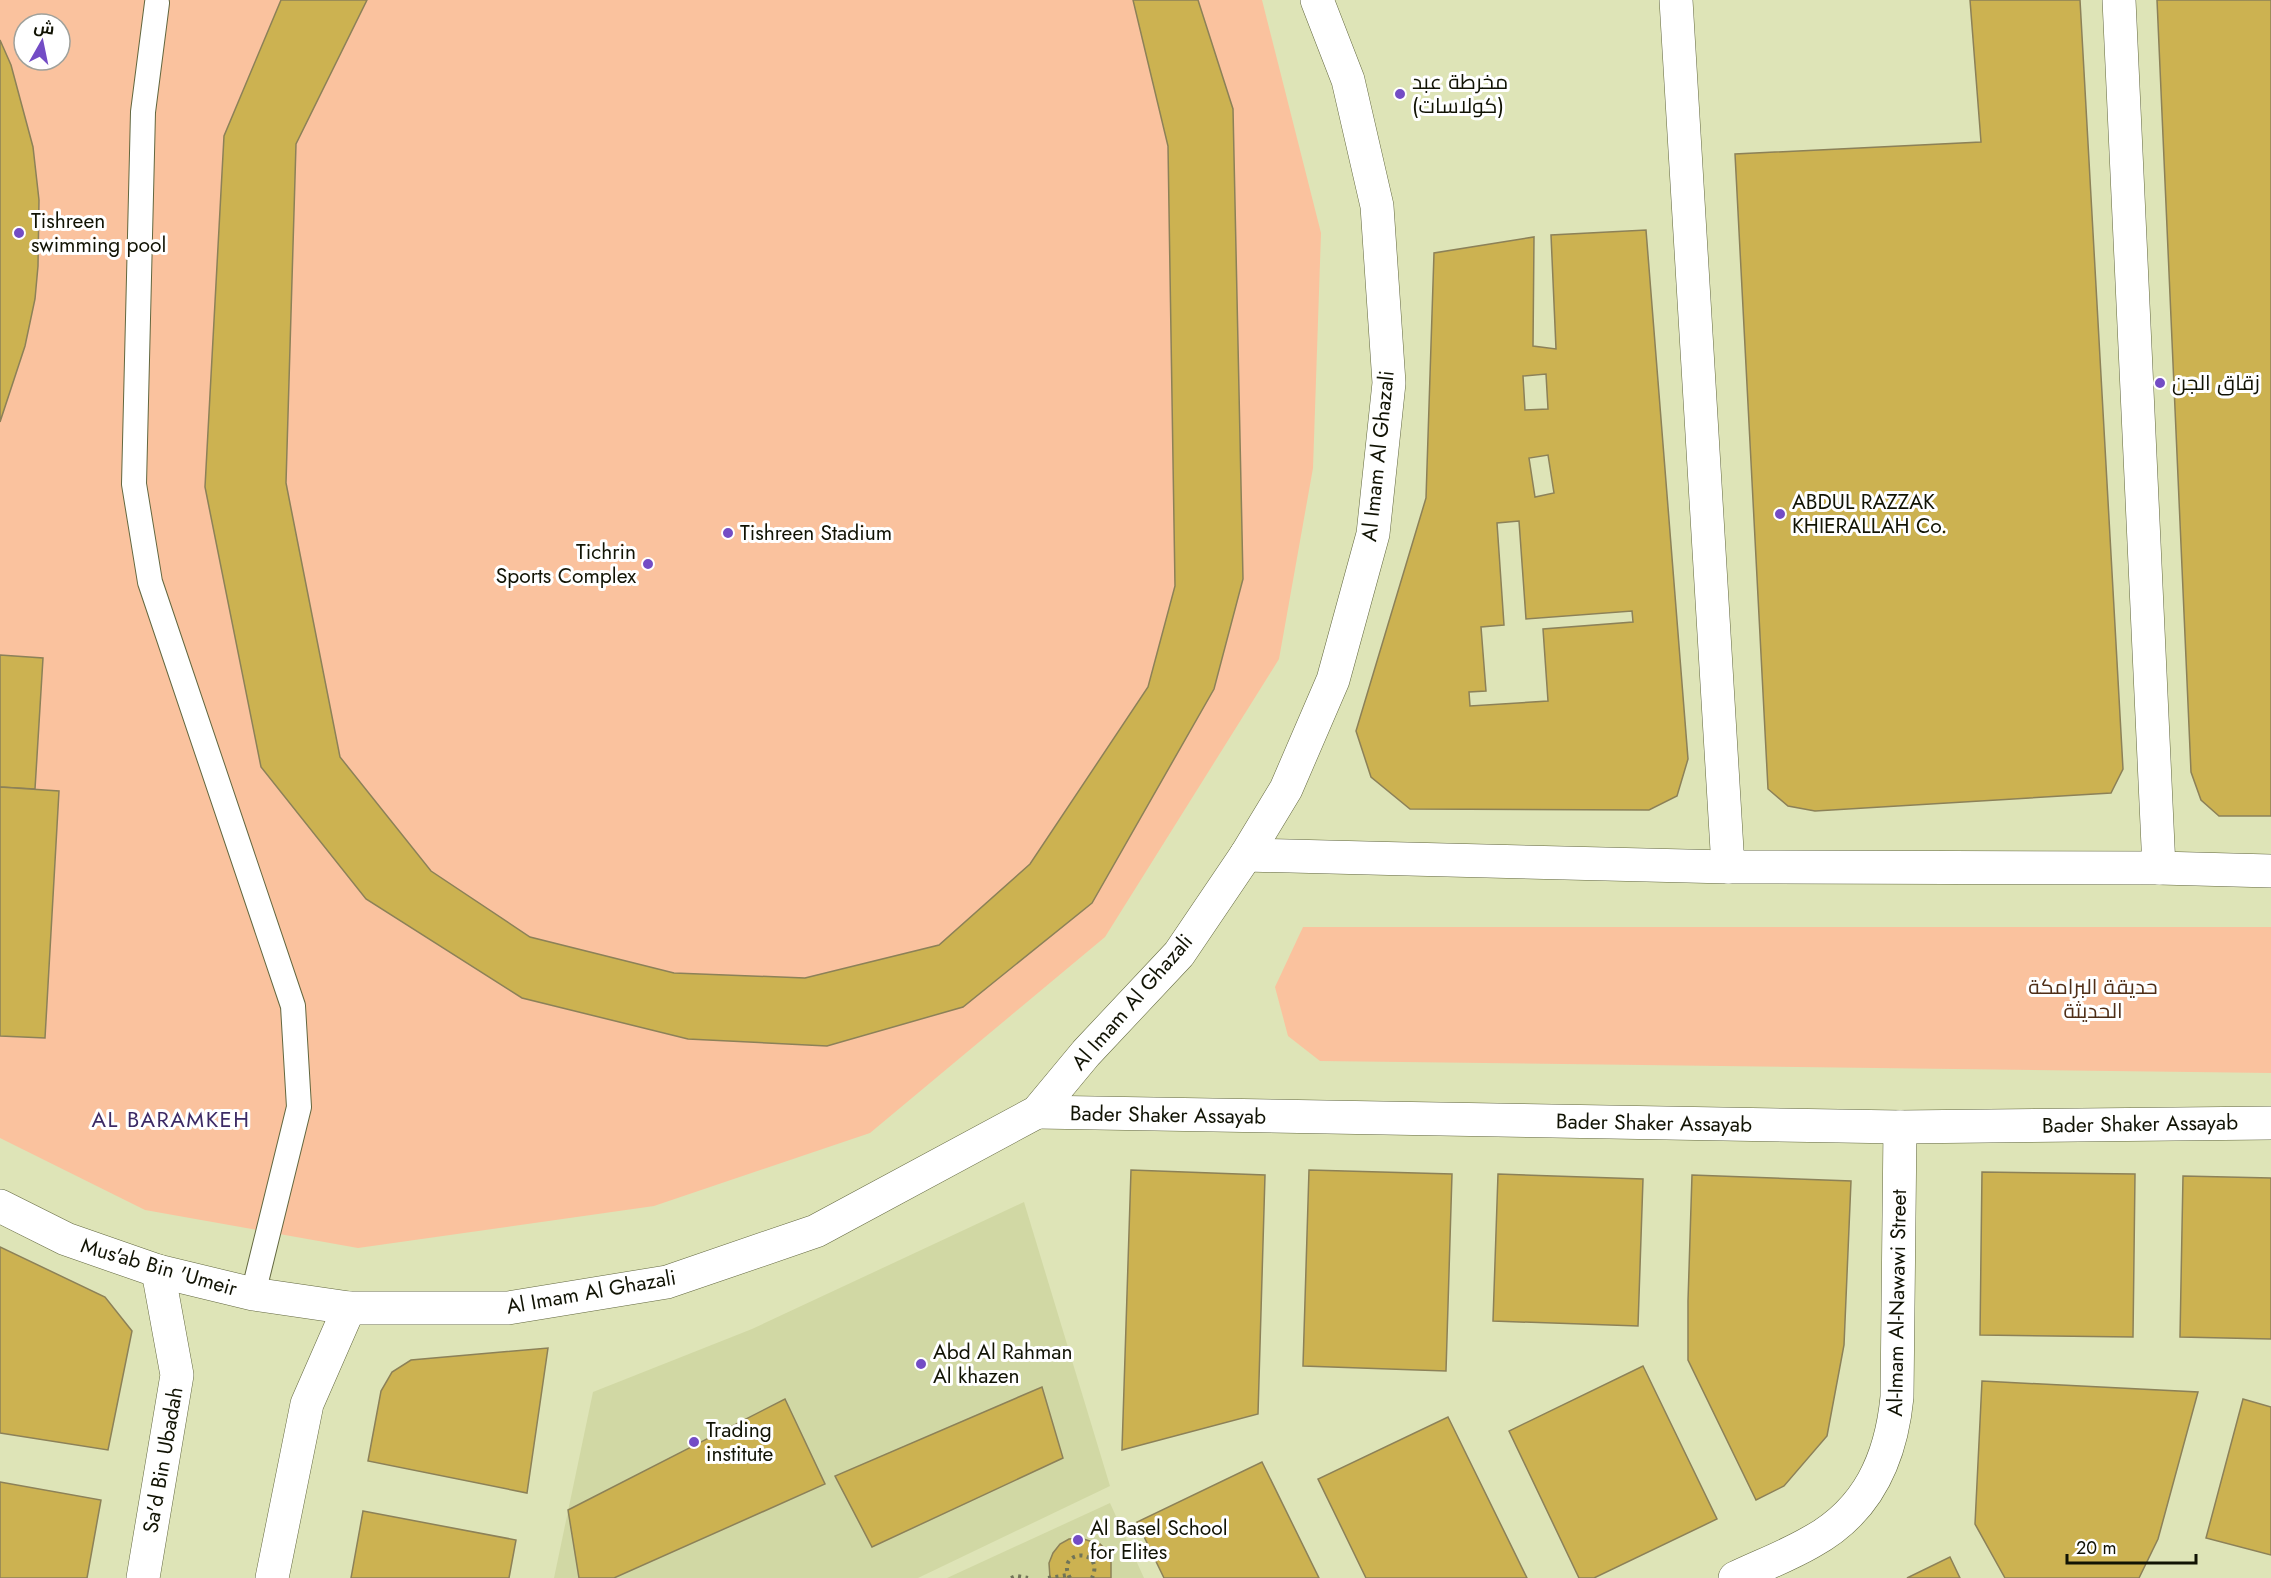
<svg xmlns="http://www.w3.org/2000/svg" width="2271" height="1578" font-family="Jost,Cairo,sans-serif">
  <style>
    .built { fill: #d1d8a4 }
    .green { fill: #fac29e; fill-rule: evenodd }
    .building { fill: #ccb251; stroke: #8c8158; stroke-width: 1.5; fill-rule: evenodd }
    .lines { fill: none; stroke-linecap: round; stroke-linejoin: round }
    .service-casing { stroke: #62673f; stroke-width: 26 }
    .minor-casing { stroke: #62673f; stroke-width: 34 }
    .tertiary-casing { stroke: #62673f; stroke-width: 34 }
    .secondary-casing { stroke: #62673f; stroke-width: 34 }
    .path { stroke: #707457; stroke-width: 4; stroke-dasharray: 3 4.5; stroke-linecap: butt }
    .service { stroke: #fff; stroke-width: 24 }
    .minor { stroke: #fff; stroke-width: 33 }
    .tertiary { stroke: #fff; stroke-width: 33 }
    .secondary { stroke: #fff; stroke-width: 33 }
    .poi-dot { fill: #734cc5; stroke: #fff; stroke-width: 2 }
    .labels { text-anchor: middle; stroke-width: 6; stroke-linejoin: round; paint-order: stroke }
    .poi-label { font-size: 21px; fill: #111304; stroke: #fff; text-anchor: start }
    .street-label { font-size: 21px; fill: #111304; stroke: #fff }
    .park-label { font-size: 21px; fill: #4f2e17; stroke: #fff }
    .neighbourhood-label { font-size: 22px; letter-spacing: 1.5px; fill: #3c2a65; stroke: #fff }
  </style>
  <rect width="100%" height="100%" fill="#dee4b7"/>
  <g class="built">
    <polygon points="1024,1202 1110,1486 918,1578 554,1578 593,1392 752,1329"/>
    <polygon points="1110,1503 1144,1578 947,1578"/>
  </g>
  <g class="green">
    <path d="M0 0H1262L1321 233 1313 468 1279 659 1105 937 870 1133 654 1206 358 1248 145 1210 0 1138ZM24 24H60V60H24Z"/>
    <polygon points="1303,927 2271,927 2271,1073 1320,1061 1288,1036 1275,987"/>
  </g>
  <g class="building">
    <polygon points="281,0 367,0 296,144 286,483 340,757 431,871 530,937 674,973 805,978 939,945 1030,864 1148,687 1175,586 1168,146 1133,0 1198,0 1233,109 1243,579 1214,689 1092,903 963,1007 827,1046 688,1039 522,998 366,899 261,767 205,487 224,136"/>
    <polygon points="1970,0 2080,0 2123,769 2111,793 1815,811 1788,806 1768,789 1735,154 1981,142"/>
    <polygon points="2157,0 2271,0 2271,816 2219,816 2201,800 2191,772"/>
    <polygon points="0,40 11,65 33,147 39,200 38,266 35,299 25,346 0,422"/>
    <path d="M1646 230 1688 759 1677 796 1649 810 1410 809 1371 777 1356 731 1426 498 1434 253 1534 237 1533 346 1556 349 1551 235ZM1546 374 1548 409 1525 410 1523 376ZM1548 455 1554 493 1535 497 1529 458ZM1519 521 1526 619 1632 611 1633 622 1543 629 1548 701 1470 706 1469 692 1486 691 1481 627 1504 625 1497 523Z"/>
    <polygon points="0,655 43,658 35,789 0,787"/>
    <polygon points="0,787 59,791 45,1038 0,1036"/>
    <polygon points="1131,1170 1265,1175 1258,1414 1122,1450"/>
    <polygon points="1309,1170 1452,1174 1446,1371 1303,1366"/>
    <polygon points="1982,1172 2135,1174 2133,1337 1980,1335"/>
    <polygon points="1498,1174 1643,1179 1638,1326 1493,1321"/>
    <polygon points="1692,1175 1851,1181 1844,1345 1827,1436 1784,1486 1756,1500 1688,1360 1688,1301"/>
    <polygon points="2183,1176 2271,1178 2271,1339 2180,1337"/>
    <polygon points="0,1247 105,1297 132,1331 108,1450 0,1433"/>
    <polygon points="548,1348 527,1493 368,1461 381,1391 392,1372 411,1360"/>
    <polygon points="1643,1366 1717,1519 1594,1578 1579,1578 1509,1431"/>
    <polygon points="1982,1381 2198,1392 2158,1539 2139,1578 2005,1578 1975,1524"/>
    <polygon points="1042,1387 1063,1458 872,1547 835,1476"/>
    <polygon points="785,1399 825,1484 614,1578 579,1578 568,1510"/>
    <polygon points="2243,1399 2271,1407 2271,1555 2206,1538"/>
    <polygon points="1448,1417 1527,1578 1366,1578 1318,1479"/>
    <polygon points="1262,1462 1319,1578 1164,1578 1137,1522"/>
    <polygon points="0,1482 101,1500 87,1578 0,1578"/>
    <polygon points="363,1511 516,1540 509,1578 351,1578"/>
    <polygon points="1080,1538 1100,1544 1107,1551 1111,1561 1111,1578 1050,1578 1049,1563 1053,1553 1060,1544 1069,1539"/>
    <polygon points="1950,1557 1960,1578 1907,1578"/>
  </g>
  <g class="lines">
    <defs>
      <polyline id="service" points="157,3 143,112 134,484 150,582 293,1006 299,1107 253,1294"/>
      <g id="minor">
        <polyline points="1676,0 1728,867"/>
        <polyline points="2119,0 2159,868"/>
      </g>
      <path id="tertiary" d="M1735 1578C1760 1566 1787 1556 1811 1542 1868 1511 1891 1459 1897 1397L1900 1127"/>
      <g id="secondary">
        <polyline points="1246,855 1728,867 2159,868 2271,871"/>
        <polyline points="1037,1112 1900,1127 2271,1123"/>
        <polyline points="0,1206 66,1239 158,1271 253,1294 349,1308 508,1308 667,1282 816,1231 1037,1112 1086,1053 1179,954 1246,855 1286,789 1333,680 1373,534 1389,383 1377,206 1348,80 1317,0"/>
        <polyline points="143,1578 177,1375 158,1271"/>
        <polyline points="272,1578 307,1404 349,1308"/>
      </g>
    </defs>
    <use href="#service" class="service-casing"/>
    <use href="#minor" class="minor-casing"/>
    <use href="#tertiary" class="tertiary-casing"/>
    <use href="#secondary" class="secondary-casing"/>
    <g class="path">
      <polyline points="1011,1578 1016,1576 1028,1578"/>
      <polyline points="1048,1578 1068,1575"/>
      <path d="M1070 1578C1054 1549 1106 1547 1092 1578"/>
    </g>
    <use href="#service" class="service"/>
    <use href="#minor" class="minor"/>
    <use href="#tertiary" class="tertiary"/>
    <use href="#secondary" class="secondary"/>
  </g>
  <g class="poi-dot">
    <circle cx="1400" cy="94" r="6"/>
    <circle cx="19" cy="233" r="6"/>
    <circle cx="2160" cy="383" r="6"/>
    <circle cx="1780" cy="514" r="6"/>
    <circle cx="728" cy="533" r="6"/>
    <circle cx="648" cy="564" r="6"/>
    <circle cx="921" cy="1364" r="6"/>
    <circle cx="694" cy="1442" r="6"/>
    <circle cx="1078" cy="1540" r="6"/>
  </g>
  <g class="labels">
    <g class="poi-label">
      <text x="1412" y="89">مخرطة عبد<tspan x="1412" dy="24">(كولاسات)</tspan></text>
      <text x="31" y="228">Tishreen<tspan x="31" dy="24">swimming pool</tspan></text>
      <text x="2172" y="390">زقاق الجن</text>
      <text x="1792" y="509">ABDUL RAZZAK<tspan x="1792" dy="24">KHIERALLAH Co.</tspan></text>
      <text x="740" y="540">Tishreen Stadium</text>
      <text x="636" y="559" text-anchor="end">Tichrin<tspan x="636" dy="24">Sports Complex</tspan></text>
      <text x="933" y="1359">Abd Al Rahman<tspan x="933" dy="24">Al khazen</tspan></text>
      <text x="706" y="1437">Trading<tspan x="706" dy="24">institute</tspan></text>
      <text x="1090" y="1535">Al Basel School<tspan x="1090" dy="24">for Elites</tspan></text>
    </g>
    <g class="street-label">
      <text transform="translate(1378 456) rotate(-84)" y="7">Al Imam Al Ghazali</text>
      <text transform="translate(1132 1002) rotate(-49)" y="7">Al Imam Al Ghazali</text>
      <text transform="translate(1168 1115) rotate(1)" y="7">Bader Shaker Assayab</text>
      <text transform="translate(1654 1123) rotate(1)" y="7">Bader Shaker Assayab</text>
      <text transform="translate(2140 1124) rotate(-1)" y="7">Bader Shaker Assayab</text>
      <text transform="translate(159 1267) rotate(16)" y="7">Mus'ab Bin 'Umeir</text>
      <text transform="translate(591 1292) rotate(-10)" y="7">Al Imam Al Ghazali</text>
      <text transform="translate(1897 1303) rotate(-89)" y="7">Al-Imam Al-Nawawi Street</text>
      <text transform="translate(163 1460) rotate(-80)" y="7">Sa'd Bin Ubadah</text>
    </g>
    <g class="park-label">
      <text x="2093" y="994">حديقة البرامكة<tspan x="2093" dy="24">الحديثة</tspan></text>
    </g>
    <g class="neighbourhood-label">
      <text x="171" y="1127">AL BARAMKEH</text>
    </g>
  </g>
  <g transform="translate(42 42) rotate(9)"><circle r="28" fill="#ffffff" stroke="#a0a19b" stroke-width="1.5"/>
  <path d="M0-4.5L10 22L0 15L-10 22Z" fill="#734cc5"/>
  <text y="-9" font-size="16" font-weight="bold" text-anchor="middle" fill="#111304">ش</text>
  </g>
  <path d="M2067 1554v9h129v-9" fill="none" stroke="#111304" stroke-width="3"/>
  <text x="2076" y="1554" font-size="18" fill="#111304" stroke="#ffffff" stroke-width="4.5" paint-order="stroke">20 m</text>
</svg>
